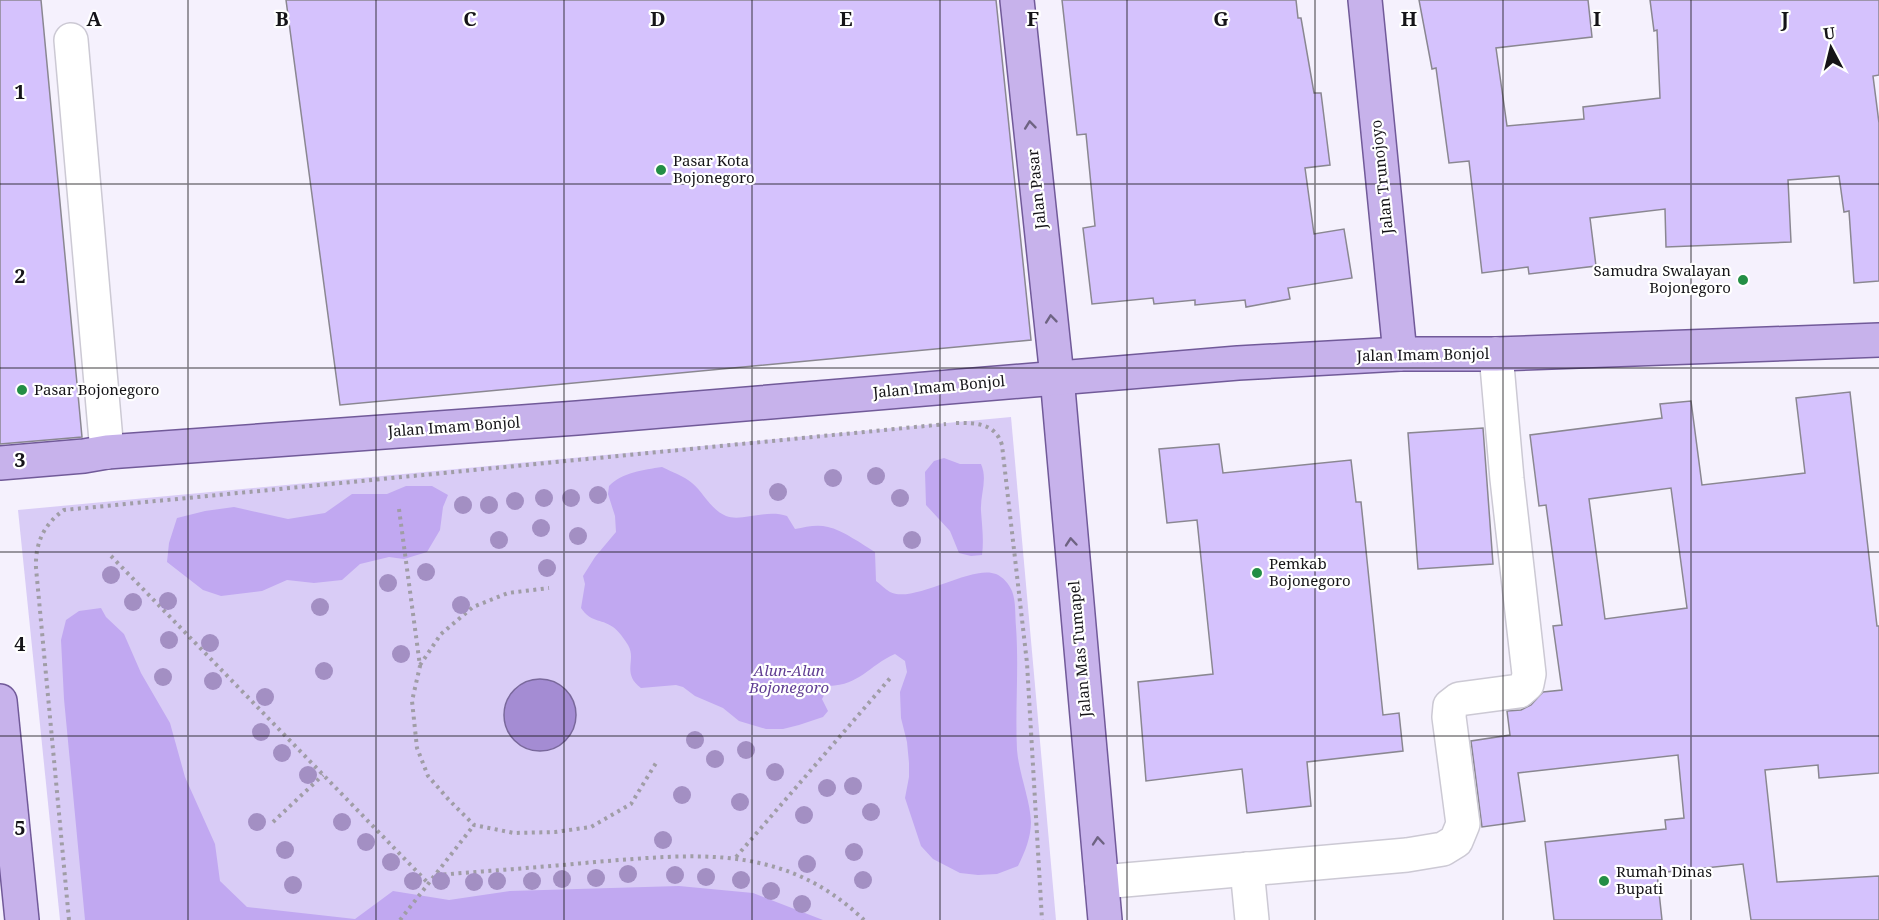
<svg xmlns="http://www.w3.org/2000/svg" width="1879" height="920" font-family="'Noto Serif',serif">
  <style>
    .green { fill: #d9ccf6 }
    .forest { fill: #c1a8f1 }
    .water { fill: #a48cd3; stroke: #79689b; stroke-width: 1.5 }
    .building { fill: #d5c2fd; stroke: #8a8791; stroke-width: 1.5; fill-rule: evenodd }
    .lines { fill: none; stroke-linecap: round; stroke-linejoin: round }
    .minor-casing { stroke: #ccc9d4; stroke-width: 36 }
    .major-casing { stroke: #715a99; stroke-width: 36 }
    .path { stroke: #a09da6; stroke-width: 4; stroke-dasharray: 3 4.5; stroke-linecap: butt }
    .minor { stroke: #fff; stroke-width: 33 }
    .major { stroke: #c7b2eb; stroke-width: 33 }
    .tree { fill: #a38fc3 }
    .oneway { stroke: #6e6382 }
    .grid { fill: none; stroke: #151418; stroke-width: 1.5; stroke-opacity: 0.55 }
    .poi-dot { fill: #238e45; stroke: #fff; stroke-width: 2 }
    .labels { text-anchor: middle; stroke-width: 4.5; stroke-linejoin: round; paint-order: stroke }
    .poi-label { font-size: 15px; fill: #151418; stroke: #fff; text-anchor: start }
    .street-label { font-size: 15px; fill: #151418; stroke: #fff }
    .park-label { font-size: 15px; font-style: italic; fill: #603e93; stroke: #fff }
    .grid-label { font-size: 20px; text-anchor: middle; font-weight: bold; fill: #151418; stroke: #fff; stroke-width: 4.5; stroke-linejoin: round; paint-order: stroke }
  </style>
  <rect width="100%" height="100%" fill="#f5f1fd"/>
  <polygon class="green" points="1011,417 1056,920 60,920 18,510"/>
  <g class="forest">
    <path d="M944 458 960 464H981C988 480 980 494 981 511 982 526 984 540 982 555L971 556 959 553 950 531 926 505 925 472 934 461Z"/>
    <path d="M662 467C672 472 684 476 692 483 704 493 710 509 726 516 742 522 765 509 787 516L795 529C806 527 817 524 828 527 842 530 862 544 875 552L876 581C880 584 885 589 890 592 914 604 972 564 996 574 1003 577 1009 584 1012 591 1016 601 1015 615 1016 627 1019 668 1015 709 1017 750 1019 774 1030 799 1031 822 1031 837 1025 852 1018 866L997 874 978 875 960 873 933 859 921 846 905 798 909 777V763L907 742 901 718 900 692 907 672 905 661 895 654C868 666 860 685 829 686L822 699 828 711 823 717 799 725 783 729H766L739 721 723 708 695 696 683 687 676 685 641 688C621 673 637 660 628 645 625 640 618 630 613 627 600 618 591 623 581 608L585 584 583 576 595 557 616 532 615 516 608 494 609 486C623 472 643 470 662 467Z"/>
    <polygon points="406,486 432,486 448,495 443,507 440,530 427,552 404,559 389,557 360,564 342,580 314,583 287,580 262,591 221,596 203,590 167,562 169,543 177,518 205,511 234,507 288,519 325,513 352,494 387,494"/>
    <polygon points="101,608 106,617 124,634 141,673 170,723 185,777 215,844 220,881 247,907 355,919 393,891 449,900 510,891 679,886 753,893 823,920 85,920 64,699 61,640 66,620 79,611"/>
  </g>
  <circle class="water" cx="540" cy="715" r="36"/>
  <g class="building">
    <polygon points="0,0 41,0 82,437 0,444"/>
    <polygon points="286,0 996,0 1031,340 340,405"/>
    <polygon points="1062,0 1296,0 1298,18 1301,18 1314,93 1321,93 1330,165 1305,168 1314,234 1344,229 1352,278 1288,288 1290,299 1246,307 1245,300 1195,305 1195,300 1154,304 1153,298 1092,304 1083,228 1095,226 1086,134 1077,135"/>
    <polygon points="1419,0 1588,0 1592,37 1496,48 1507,126 1584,119 1583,107 1660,98 1657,30 1654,31 1650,0 1879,0 1879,75 1873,76 1879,123 1879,281 1854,283 1849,211 1844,212 1839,176 1788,180 1791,242 1666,247 1665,209 1590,218 1596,266 1529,274 1528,267 1482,273 1469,161 1449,163 1436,68 1432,69"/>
    <path d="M1850 392 1877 626H1879V773L1819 778 1818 765 1765 770 1777 882 1879 876V920H1751L1743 864 1657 873 1662 920H1554L1545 842 1666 829 1665 820 1684 818 1678 755 1518 773 1525 821 1482 827 1471 741 1510 735 1507 711 1521 710 1531 705 1543 692 1562 690 1553 626 1562 625 1546 505 1539 506 1530 435 1662 418 1660 404 1691 401 1702 485 1805 473 1796 398ZM1671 488 1687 608 1605 619 1589 499Z"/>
    <polygon points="1483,428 1493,564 1418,569 1408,433"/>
    <polygon points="1219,444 1223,473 1351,460 1356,502 1361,502 1383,715 1399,713 1403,751 1307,762 1311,806 1247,813 1242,769 1146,781 1138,682 1213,674 1197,520 1167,523 1159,449"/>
  </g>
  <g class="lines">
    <defs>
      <g id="minor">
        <polyline points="71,40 107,452"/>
        <polyline points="1247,869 1252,920"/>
        <polyline points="1102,882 1407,855 1443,849 1456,841 1463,824 1449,717 1450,706 1459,699 1519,691 1527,684 1529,674 1507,479 1496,354"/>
      </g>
      <g id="major">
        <polyline points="1017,0 1057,377 1105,920"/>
        <polyline points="1365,0 1400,354"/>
        <polyline points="0,463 84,456 107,452 577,418 1238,363 1400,354 1496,354 1879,340"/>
        <polyline points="0,701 22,920"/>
      </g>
    </defs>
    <use href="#minor" class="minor-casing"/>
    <use href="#major" class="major-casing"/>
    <g class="path">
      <path d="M956 423C977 423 995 423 1002 445L1027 663 1042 920"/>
      <polyline points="399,509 420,666 412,701 417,748 428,776 449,800 474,825 514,833 555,832 591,827 631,804 656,763"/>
      <polyline points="111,556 429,884"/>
      <polyline points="420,665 441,634 473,607 508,593 549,588"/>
      <polyline points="273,822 323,775"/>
      <polyline points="736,857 892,676"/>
      <path d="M436 875C489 871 542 867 595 862 696 854 784 843 864 920"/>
      <path d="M69 920 36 568C35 543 44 524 64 510L946 424"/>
      <polyline points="400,920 474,825"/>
    </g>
    <use href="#minor" class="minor"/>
    <use href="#major" class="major"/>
  </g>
  <g class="tree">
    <circle cx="876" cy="476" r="9"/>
    <circle cx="833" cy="478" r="9"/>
    <circle cx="778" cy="492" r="9"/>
    <circle cx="598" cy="495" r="9"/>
    <circle cx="544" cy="498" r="9"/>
    <circle cx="571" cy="498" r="9"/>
    <circle cx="900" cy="498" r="9"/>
    <circle cx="515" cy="501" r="9"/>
    <circle cx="463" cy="505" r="9"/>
    <circle cx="489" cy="505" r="9"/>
    <circle cx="541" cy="528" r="9"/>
    <circle cx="578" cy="536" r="9"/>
    <circle cx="499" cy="540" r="9"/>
    <circle cx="912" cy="540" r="9"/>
    <circle cx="547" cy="568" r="9"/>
    <circle cx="426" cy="572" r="9"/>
    <circle cx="111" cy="575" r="9"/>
    <circle cx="388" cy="583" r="9"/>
    <circle cx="168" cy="601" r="9"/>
    <circle cx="133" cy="602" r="9"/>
    <circle cx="461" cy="605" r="9"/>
    <circle cx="320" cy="607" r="9"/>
    <circle cx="169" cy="640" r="9"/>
    <circle cx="210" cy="643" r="9"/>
    <circle cx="401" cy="654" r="9"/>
    <circle cx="324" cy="671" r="9"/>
    <circle cx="163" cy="677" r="9"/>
    <circle cx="213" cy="681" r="9"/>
    <circle cx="265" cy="697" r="9"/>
    <circle cx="261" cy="732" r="9"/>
    <circle cx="695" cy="740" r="9"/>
    <circle cx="746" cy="750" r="9"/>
    <circle cx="282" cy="753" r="9"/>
    <circle cx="715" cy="759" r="9"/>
    <circle cx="775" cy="772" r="9"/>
    <circle cx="308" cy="775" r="9"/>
    <circle cx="853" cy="786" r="9"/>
    <circle cx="827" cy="788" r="9"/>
    <circle cx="682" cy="795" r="9"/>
    <circle cx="740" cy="802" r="9"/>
    <circle cx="871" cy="812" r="9"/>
    <circle cx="804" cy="815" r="9"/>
    <circle cx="257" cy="822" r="9"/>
    <circle cx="342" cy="822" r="9"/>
    <circle cx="663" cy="840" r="9"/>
    <circle cx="366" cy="842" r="9"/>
    <circle cx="285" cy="850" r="9"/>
    <circle cx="854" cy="852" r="9"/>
    <circle cx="391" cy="862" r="9"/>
    <circle cx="807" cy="864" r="9"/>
    <circle cx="628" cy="874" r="9"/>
    <circle cx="675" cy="875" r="9"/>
    <circle cx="706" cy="877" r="9"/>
    <circle cx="596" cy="878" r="9"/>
    <circle cx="562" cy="879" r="9"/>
    <circle cx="741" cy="880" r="9"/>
    <circle cx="863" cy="880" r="9"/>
    <circle cx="413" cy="881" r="9"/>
    <circle cx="441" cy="881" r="9"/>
    <circle cx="497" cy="881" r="9"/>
    <circle cx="532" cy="881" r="9"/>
    <circle cx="474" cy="882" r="9"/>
    <circle cx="293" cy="885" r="9"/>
    <circle cx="771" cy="891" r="9"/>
    <circle cx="802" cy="904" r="9"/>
  </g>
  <defs><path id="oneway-chevron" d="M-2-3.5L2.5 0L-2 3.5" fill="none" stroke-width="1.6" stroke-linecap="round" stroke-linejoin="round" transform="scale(1.5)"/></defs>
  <g class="oneway">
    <use href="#oneway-chevron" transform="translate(1030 125) rotate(-96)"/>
    <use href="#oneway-chevron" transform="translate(1051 319) rotate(-96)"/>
    <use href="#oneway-chevron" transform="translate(1071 542) rotate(-95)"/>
    <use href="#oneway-chevron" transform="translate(1098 841) rotate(-95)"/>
  </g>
  <path class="grid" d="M188 0V920M376 0V920M564 0V920M752 0V920M940 0V920M1127 0V920M1315 0V920M1503 0V920M1691 0V920M0 184H1879M0 368H1879M0 552H1879M0 736H1879"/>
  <g class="poi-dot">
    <circle cx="661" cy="170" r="6"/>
    <circle cx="1743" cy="280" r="6"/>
    <circle cx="22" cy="390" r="6"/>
    <circle cx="1257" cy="573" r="6"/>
    <circle cx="1604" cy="881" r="6"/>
  </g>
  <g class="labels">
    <g class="poi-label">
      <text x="673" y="166">Pasar Kota<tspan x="673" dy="17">Bojonegoro</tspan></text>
      <text x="1731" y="276" text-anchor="end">Samudra Swalayan<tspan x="1731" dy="17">Bojonegoro</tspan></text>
      <text x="34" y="395">Pasar Bojonegoro</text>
      <text x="1269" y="569">Pemkab<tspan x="1269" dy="17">Bojonegoro</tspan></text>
      <text x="1616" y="877">Rumah Dinas<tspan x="1616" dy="17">Bupati</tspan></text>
    </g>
    <g class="street-label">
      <text transform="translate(1382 177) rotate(-96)" y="5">Jalan Trunojoyo</text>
      <text transform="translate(1037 189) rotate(-96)" y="5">Jalan Pasar</text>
      <text transform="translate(1423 355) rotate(-1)" y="5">Jalan Imam Bonjol</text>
      <text transform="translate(939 387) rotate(-5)" y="5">Jalan Imam Bonjol</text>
      <text transform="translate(454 427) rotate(-4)" y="5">Jalan Imam Bonjol</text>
      <text transform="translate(1080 649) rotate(-95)" y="5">Jalan Mas Tumapel</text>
    </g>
    <g class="park-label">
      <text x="789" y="676">Alun-Alun<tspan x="789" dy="17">Bojonegoro</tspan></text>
    </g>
  </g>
  <g class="grid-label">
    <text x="94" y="26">A</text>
    <text x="282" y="26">B</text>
    <text x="470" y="26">C</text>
    <text x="658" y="26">D</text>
    <text x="846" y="26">E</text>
    <text x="1033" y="26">F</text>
    <text x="1221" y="26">G</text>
    <text x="1409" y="26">H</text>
    <text x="1597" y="26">I</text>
    <text x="1785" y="26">J</text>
    <text x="20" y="99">1</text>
    <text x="20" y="283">2</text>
    <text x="20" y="467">3</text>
    <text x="20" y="651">4</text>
    <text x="20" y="835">5</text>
  </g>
  <g transform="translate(1831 48) rotate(353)" stroke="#ffffff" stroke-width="4.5" paint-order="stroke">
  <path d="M0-4.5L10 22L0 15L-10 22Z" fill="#151418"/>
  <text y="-9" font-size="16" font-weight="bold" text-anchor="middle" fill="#151418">U</text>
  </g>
</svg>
